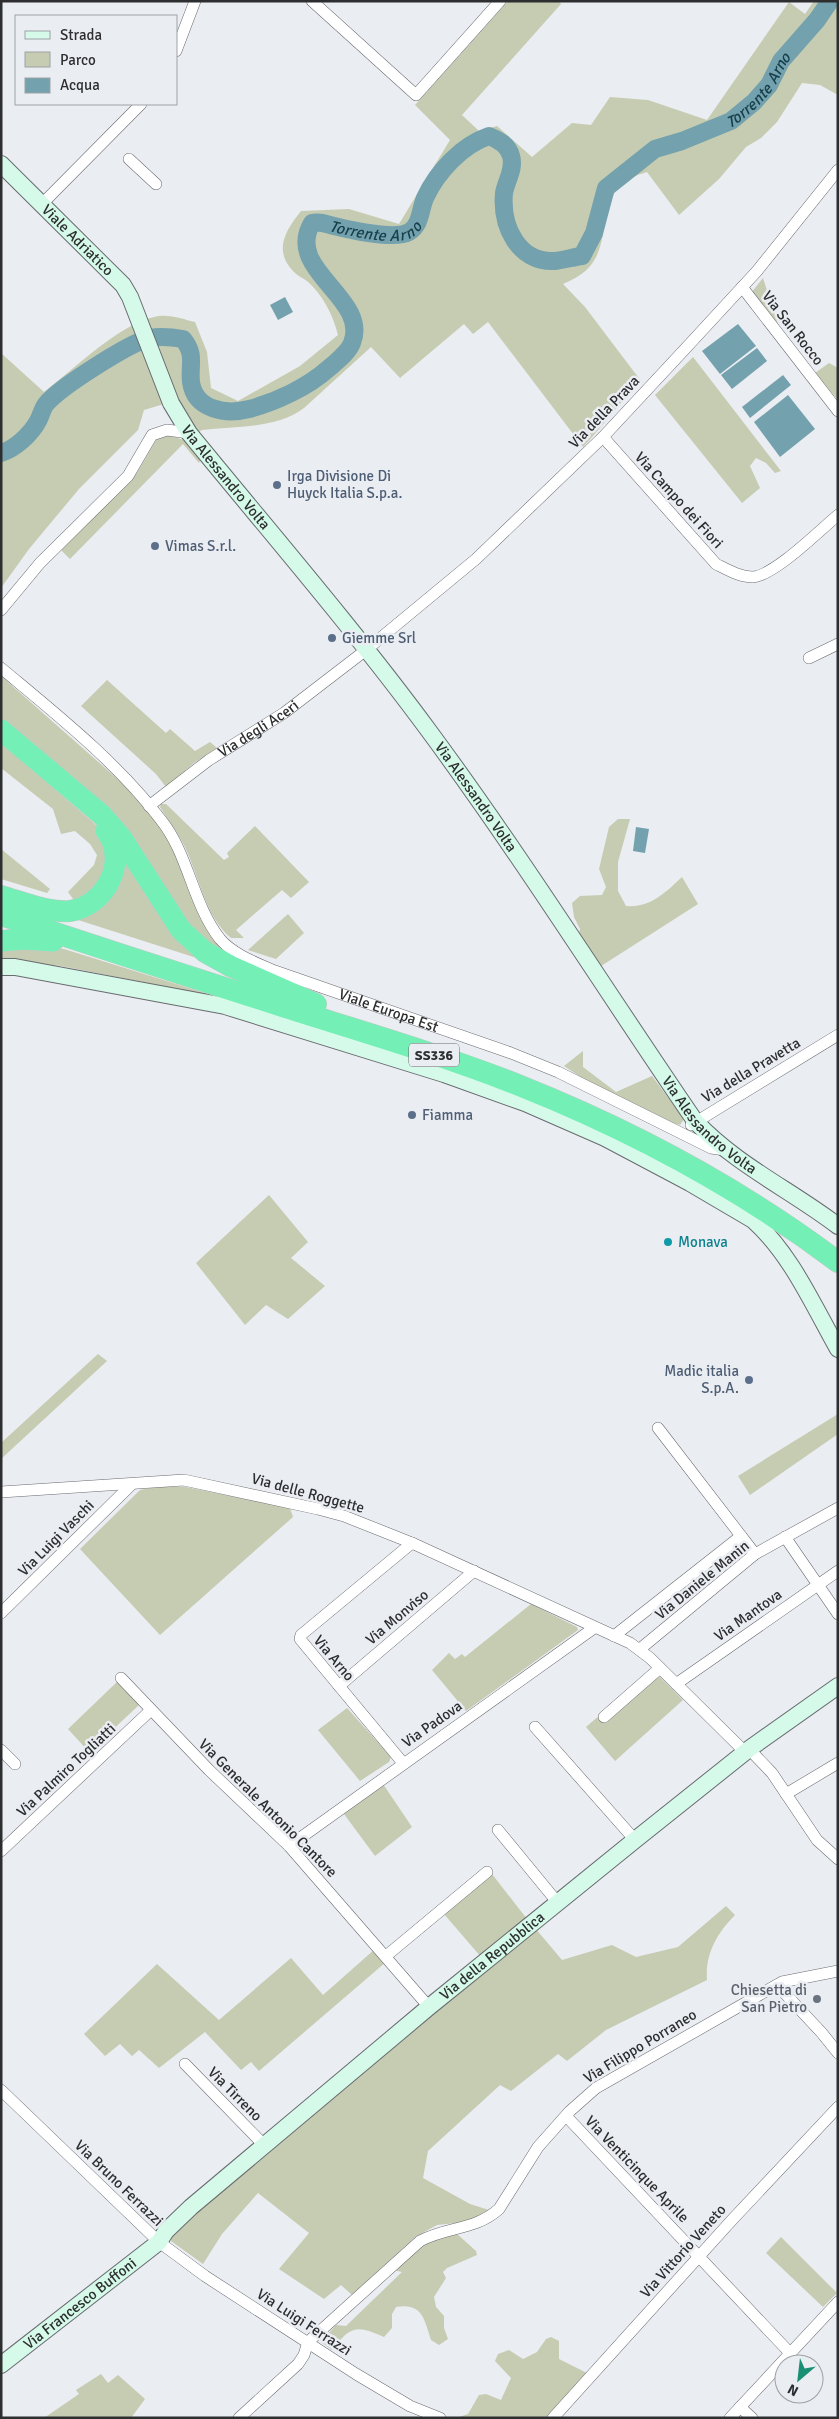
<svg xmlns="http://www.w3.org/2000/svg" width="839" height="2419" font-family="Signika,sans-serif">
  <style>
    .green { fill: #c6ccb1 }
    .water { fill: #74a1ae }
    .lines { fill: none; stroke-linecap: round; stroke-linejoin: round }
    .river { stroke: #74a1ae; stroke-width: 18 }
    .street-casing { stroke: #696b70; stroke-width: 12 }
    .secondary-casing { stroke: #696b70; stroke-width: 18 }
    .highway-casing { stroke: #c8c9c9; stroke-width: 22 }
    .street { stroke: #fff; stroke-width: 11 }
    .secondary { stroke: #d5fae9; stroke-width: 16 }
    .highway { stroke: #74efb6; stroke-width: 21 }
    .service-dot { fill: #5c6f8a; stroke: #eaedf2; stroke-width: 2 }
    .culture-dot { fill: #0f9aa8; stroke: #eaedf2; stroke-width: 2 }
    .worship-dot { fill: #6b7280; stroke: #eaedf2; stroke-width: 2 }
    .labels { text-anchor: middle; stroke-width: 5; stroke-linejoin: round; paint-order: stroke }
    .shield { fill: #eaedf2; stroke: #66676a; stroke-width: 1 }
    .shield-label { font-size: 14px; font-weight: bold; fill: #2d2e30 }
    .street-label { font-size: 15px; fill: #2d2e30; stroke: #eaedf2 }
    .service-label { font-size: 15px; fill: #4e5e75; stroke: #eaedf2; text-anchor: start }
    .culture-label { font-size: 15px; fill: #0d838f; stroke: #eaedf2; text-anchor: start }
    .worship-label { font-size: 15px; fill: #5b616d; stroke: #eaedf2; text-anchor: end }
    .water-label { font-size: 16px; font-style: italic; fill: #16404b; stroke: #eaedf2 }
  </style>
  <rect width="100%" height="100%" fill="#eaedf2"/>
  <g class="green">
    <path d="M508 1H559L561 4 462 115 479 131 497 126 532 157 572 123 591 125 610 97 648 100 707 120 789 2 805 14 814 1H838V95L820 85 802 83 777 122 761 138 746 147 719 179 679 215 647 172C638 175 627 178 620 185 615 189 613 196 611 202 598 239 608 266 563 284L585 307 641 381C620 402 603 426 583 447L488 322 473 334 464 324 400 378 371 347 304 408C276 429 236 426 202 430L197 433 186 411 164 404 144 410 138 430 79 489 29 549 1 588V353L44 392C73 370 118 325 154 317 167 313 183 319 195 322L207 352 211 388 238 401 300 366 338 335C333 315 323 295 307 281 303 278 298 276 294 272 273 251 285 231 301 211L349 209 399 224 450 140 415 105Z"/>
    <polygon points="763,278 779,327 751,293"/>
    <polygon points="693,357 781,471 775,473 766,463 756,458 750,466 760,488 742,503 655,395"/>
    <polygon points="829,363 838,368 838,400 815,373"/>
    <polygon points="165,434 187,441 201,458 199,463 183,444 70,559 61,550 137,473 158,437"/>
    <polygon points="1,676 130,790 153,816 178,855 226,949 226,957 194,934 142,863 1,723"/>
    <polygon points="107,680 166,733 170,729 195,751 210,742 217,748 194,763 166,787 156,774 81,706"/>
    <polygon points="1,743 94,823 106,837 105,880 76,903 68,892 94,865 97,855 90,844 75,831 61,834 53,809 1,768"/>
    <path d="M161 804H166L224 860 229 857 227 853 255 826 309 882 291 898 282 890 236 930 244 938H231C205 916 199 877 185 847 178 833 168 820 160 807Z"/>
    <path d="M618 819H630L618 862V891L626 906C650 908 665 893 682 877L698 904 598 968 578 937 580 929 574 917 572 903 580 896 602 895 606 887 599 869 609 827Z"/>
    <polygon points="1,849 50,889 47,893 1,879"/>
    <polygon points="123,850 206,961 72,918"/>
    <polygon points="288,914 304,933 276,959 248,950"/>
    <polygon points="39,945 64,949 218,997 61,966 1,960 1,946"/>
    <polygon points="583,1051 583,1067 616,1092 652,1076 684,1119 680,1125 673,1123 590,1083 564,1066"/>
    <polygon points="269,1195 308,1242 291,1258 325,1286 288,1319 266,1305 245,1325 196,1263"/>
    <polygon points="98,1354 107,1361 1,1459 1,1443"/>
    <polygon points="838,1414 838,1434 750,1495 738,1476"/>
    <polygon points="156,1487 186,1487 290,1508 293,1517 160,1635 80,1549 140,1490"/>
    <polygon points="531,1604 577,1627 578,1630 466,1711 432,1670 449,1653 455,1659 462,1654 465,1657"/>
    <polygon points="660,1677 683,1700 615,1761 586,1727 600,1715 606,1723 656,1678"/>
    <polygon points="118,1681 140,1704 89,1752 68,1729"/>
    <polygon points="347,1708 391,1757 389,1762 360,1781 318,1730"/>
    <polygon points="383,1784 412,1827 375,1856 344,1814"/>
    <polygon points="492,1874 527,1919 481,1957 444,1914"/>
    <path d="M726 1906 735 1915C717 1933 705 1954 707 1980L606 2030 567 2061 558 2054 511 2091 500 2085 428 2151 423 2178 470 2204 492 2211 466 2222 437 2225 415 2237 352 2295 341 2285 324 2299 279 2269 309 2233 258 2193 222 2234 203 2264 171 2241 172 2233 535 1928 562 1960 612 1945 636 1957 678 1947Z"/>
    <polygon points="375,1949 386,1962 259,2071 251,2062 241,2070 205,2032 159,2068 139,2050 132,2056 120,2044 105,2056 84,2034 157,1964 219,2020 291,1958 323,1995"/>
    <path d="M456 2233 476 2251 477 2255 447 2268 443 2272 446 2278 434 2297 436 2307 444 2316V2328L448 2339 439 2345 431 2340C424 2318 422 2303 396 2307L392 2314V2328L384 2337C357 2325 351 2325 332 2350L321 2342 336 2325 346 2326 402 2272 393 2270 435 2237Z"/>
    <polygon points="781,2237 837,2293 823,2307 766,2253"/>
    <polygon points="551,2337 559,2341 559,2359 587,2373 546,2418 459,2417 468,2414 479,2395 486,2394 501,2400 511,2378 495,2361 498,2354 509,2350 523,2359 537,2352 546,2339"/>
    <polygon points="101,2374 108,2383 118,2375 145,2399 131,2418 44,2418 79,2394 76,2390"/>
  </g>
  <g class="water">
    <polygon points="285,297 293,312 278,320 270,305"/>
    <polygon points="738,324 756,346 720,374 702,351"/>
    <polygon points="757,348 767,361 732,389 721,375"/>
    <polygon points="783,375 791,385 750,418 742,407"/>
    <polygon points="788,395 815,429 780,457 754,422"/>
    <polygon points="636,827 649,829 645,853 633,851"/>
  </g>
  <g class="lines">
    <path class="river" id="s1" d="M1 453C15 449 31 434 38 421 41 416 42 409 46 404 60 387 128 344 149 338 160 336 172 337 183 339 196 355 189 364 191 382 195 410 226 415 249 409 276 402 308 387 329 368 337 361 348 353 352 343 370 298 284 270 312 223 320 221 326 224 334 226 350 230 395 240 409 232 421 225 420 210 425 198 437 172 462 145 489 136 499 140 508 145 511 156 515 169 506 181 504 193 501 226 518 263 555 261 564 260 574 257 582 256L594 233 606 188 655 149 682 141 731 121 754 102 769 85 781 61 817 20 830 1"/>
    <defs>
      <g id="street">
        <polyline points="312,1 416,95 500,1"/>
        <polyline points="176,51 195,1"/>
        <polyline points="129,159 156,184"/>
        <polyline points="42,204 141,104"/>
        <polyline points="742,287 838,411"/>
        <path d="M603 437 716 564C728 570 740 577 753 577 775 575 820 530 838 515"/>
        <polyline points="1,610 40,563 128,476 152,435 167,430 189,433"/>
        <polyline points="809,658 838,644"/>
        <path id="s2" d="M1 668C56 714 118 763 161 820 189 855 192 903 220 939 233 954 254 962 272 970L511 1053 558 1072 711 1148 725 1150"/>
        <path id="s3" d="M149 806 209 760 284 713 366 650 476 559 603 437 685 349 757 271 838 170"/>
        <polyline points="691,1125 838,1035"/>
        <polyline points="658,1428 755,1554"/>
        <polyline points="1,1492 184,1480 318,1509 344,1516 412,1543 630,1643 650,1658 745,1752"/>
        <polyline points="785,1537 838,1614"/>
        <polyline points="1,1613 131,1485"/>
        <polyline points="614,1636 741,1536"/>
        <polyline points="640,1649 755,1554 838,1508"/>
        <polyline points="121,1678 209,1770 289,1846 429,2007"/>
        <polyline points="676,1684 838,1571"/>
        <polyline points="339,1686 474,1571"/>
        <polyline points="604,1717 660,1668"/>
        <polyline points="535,1727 635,1840"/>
        <polyline points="749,1749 772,1773 817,1840 838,1859"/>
        <polyline points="1,1750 15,1764"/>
        <polyline points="403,1763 300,1639 301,1635 412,1543"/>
        <polyline points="786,1794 838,1763"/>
        <polyline points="498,1830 558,1903"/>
        <polyline points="289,1846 594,1628"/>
        <polyline points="1,1851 151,1710"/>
        <polyline points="386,1956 487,1872"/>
        <polyline points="777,1985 821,2032 838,2053"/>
        <polyline points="185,2064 264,2145"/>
        <polyline points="1,2090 159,2242 205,2276 356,2374 410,2406 440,2418"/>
        <polyline points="566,2116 790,2353"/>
        <path d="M308 2342 420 2241C448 2226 474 2231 499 2209L538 2147 570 2111 596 2088 782 1982 838 1971"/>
        <polyline points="740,2407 752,2418"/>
        <polyline points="239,2418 298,2364 304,2355 308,2342"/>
        <polyline points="553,2418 731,2221 838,2107"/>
        <polyline points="730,2418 838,2302"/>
      </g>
      <g id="secondary">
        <path id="s4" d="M1 164 123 285 130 297 171 403 189 433C269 531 353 628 429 731 522 857 606 991 695 1121 736 1165 791 1190 838 1226"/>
        <path d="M1 967H15L225 1006 444 1074 525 1103 605 1138 690 1183 753 1220C791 1254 813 1305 838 1349"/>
        <path id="s5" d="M1 2365 159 2242 166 2231 191 2207 429 2007 635 1840 749 1749 838 1686"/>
      </g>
      <g id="highway">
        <polyline points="1,730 102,815 121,837 181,930 205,952 230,966 316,1004"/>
        <path d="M1 896C22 902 48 913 70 911 106 906 129 860 106 831"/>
        <path d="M1 915C95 946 190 977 284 1007 363 1032 442 1055 518 1085 631 1130 741 1189 838 1262"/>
        <polyline points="1,941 24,939 53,941"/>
      </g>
    </defs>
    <use href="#street" class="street-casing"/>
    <use href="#secondary" class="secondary-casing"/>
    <use href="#highway" class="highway-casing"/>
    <use href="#street" class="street"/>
    <use href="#secondary" class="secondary"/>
    <use href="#highway" class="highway"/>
  </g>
  <g class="service-dot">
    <circle cx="277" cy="485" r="5"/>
    <circle cx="155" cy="546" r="5"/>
    <circle cx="332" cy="638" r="5"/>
    <circle cx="412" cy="1115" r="5"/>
    <circle cx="749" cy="1380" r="5"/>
  </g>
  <circle class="culture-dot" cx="668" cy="1242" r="5"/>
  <circle class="worship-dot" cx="817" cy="1999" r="5"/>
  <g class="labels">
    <rect class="shield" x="409" y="1043.5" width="50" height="23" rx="4"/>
    <g class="shield-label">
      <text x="434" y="1060">SS336</text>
    </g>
    <g class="street-label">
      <text dy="5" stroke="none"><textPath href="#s4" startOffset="108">Viale Adriatico</textPath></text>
      <text transform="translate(793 328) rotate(52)" y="5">Via San Rocco</text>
      <text transform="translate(604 412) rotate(-46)" y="5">Via della Prava</text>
      <text dy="5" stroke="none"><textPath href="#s4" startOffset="392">Via Alessandro Volta</textPath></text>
      <text transform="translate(679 500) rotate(48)" y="5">Via Campo dei Fiori</text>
      <text dy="5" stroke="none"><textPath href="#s3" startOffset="134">Via degli Aceri</textPath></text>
      <text dy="5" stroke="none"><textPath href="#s4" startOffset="798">Via Alessandro Volta</textPath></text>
      <text dy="5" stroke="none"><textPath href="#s2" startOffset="539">Viale Europa Est</textPath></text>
      <text transform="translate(751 1070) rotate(-31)" y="5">Via della Pravetta</text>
      <text dy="5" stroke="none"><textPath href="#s4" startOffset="1202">Via Alessandro Volta</textPath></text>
      <text transform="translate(308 1493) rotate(15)" y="5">Via delle Roggette</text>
      <text transform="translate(56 1538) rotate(-45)" y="5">Via Luigi Vaschi</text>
      <text transform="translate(702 1580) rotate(-39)" y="5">Via Daniele Manin</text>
      <text transform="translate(748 1615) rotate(-35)" y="5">Via Mantova</text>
      <text transform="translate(397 1617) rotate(-40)" y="5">Via Monviso</text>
      <text transform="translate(334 1658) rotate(50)" y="5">Via Arno</text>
      <text transform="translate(432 1724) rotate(-35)" y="5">Via Padova</text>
      <text transform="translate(66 1770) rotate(-43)" y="5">Via Palmiro Togliatti</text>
      <text transform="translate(268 1808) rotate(45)" y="5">Via Generale Antonio Cantore</text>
      <text dy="5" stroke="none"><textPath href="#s5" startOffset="640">Via della Repubblica</textPath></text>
      <text transform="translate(640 2046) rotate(-31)" y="5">Via Filippo Porraneo</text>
      <text transform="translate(235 2094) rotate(45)" y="5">Via Tirreno</text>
      <text transform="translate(637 2169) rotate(46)" y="5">Via Venticinque Aprile</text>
      <text transform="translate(119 2183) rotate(44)" y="5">Via Bruno Ferrazzi</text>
      <text transform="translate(683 2251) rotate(-48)" y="5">Via Vittorio Veneto</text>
      <text dy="5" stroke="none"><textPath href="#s5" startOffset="100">Via Francesco Buffoni</textPath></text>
      <text transform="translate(304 2322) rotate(33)" y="5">Via Luigi Ferrazzi</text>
    </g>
    <g class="service-label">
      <text x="287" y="481">Irga Divisione Di<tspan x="287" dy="17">Huyck Italia S.p.a.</tspan></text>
      <text x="165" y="551">Vimas S.r.l.</text>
      <text x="342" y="643">Giemme Srl</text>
      <text x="422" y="1120">Fiamma</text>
      <text x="739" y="1376" text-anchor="end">Madic italia<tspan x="739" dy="17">S.p.A.</tspan></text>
    </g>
    <g class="culture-label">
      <text x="678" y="1247">Monava</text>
    </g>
    <g class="worship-label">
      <text x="807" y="1995">Chiesetta di<tspan x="807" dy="17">San Pietro</tspan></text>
    </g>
    <g class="water-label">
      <text dy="6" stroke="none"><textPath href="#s1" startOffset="1284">Torrente Arno</textPath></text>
      <text dy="6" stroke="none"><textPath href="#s1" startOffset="669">Torrente Arno</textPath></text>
    </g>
  </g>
  <rect width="839" height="2419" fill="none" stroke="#2d2e30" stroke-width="5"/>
  <rect x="15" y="15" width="162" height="90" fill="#eaedf2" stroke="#9ea1a4"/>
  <rect x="25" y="31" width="25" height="8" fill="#d5fae9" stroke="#9ea1a4"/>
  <text x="60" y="40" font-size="15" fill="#2d2e30">Strada</text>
  <rect x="25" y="52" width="25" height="15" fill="#c6ccb1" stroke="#9ea1a4"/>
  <text x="60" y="65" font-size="15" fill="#2d2e30">Parco</text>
  <rect x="25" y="78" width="25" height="15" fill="#74a1ae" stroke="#9ea1a4"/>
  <text x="60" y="90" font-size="15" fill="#2d2e30">Acqua</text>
  <g transform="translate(799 2379) rotate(208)"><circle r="24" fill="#eaedf2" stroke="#9ea1a4"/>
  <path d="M0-4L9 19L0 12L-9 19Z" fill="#199074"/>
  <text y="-8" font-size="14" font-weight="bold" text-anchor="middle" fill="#2d2e30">N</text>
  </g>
</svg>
